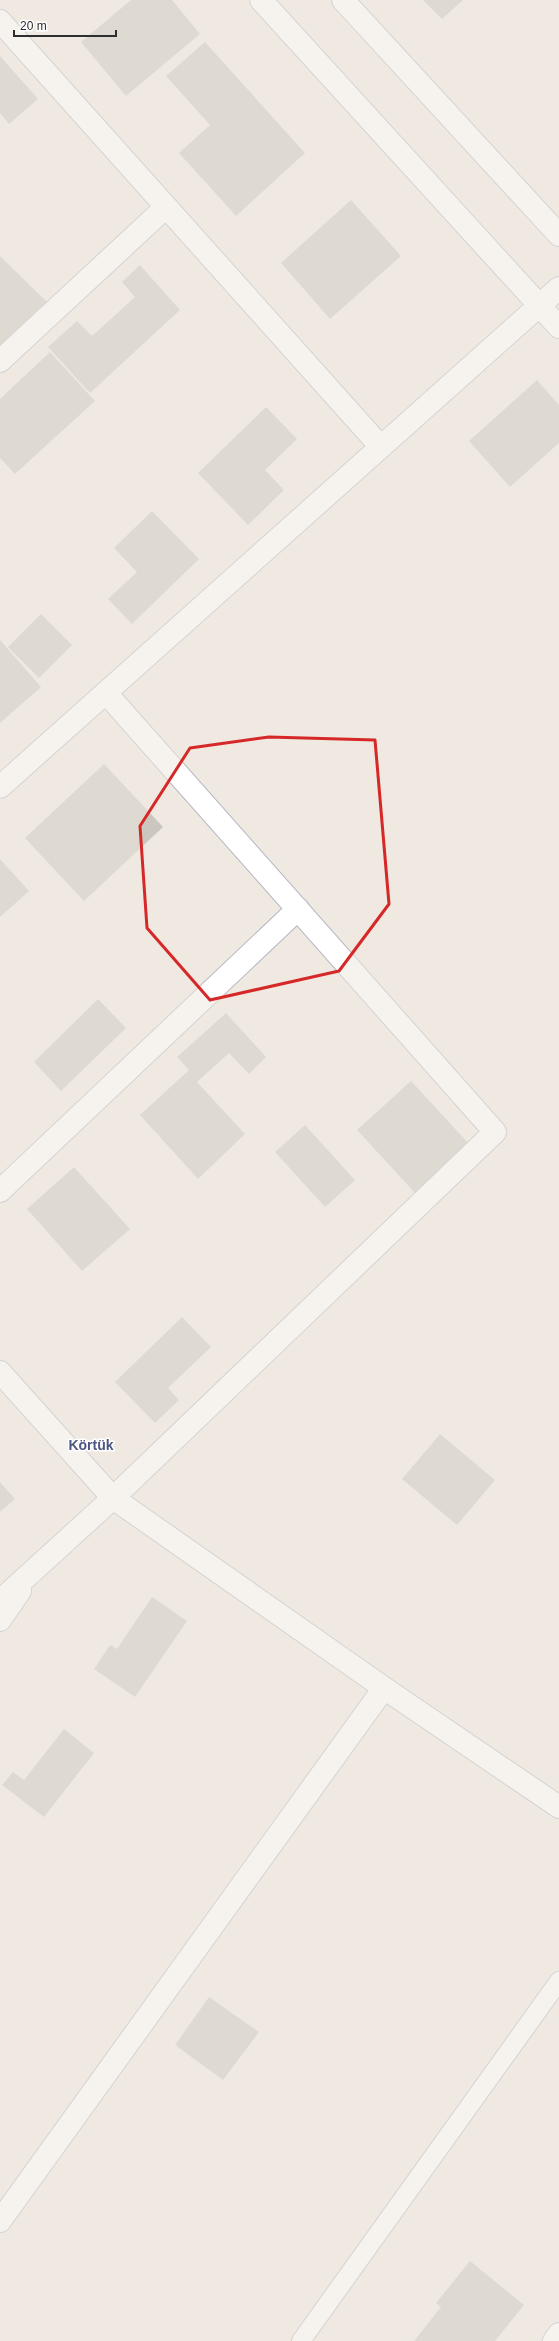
<svg xmlns="http://www.w3.org/2000/svg" width="559" height="2341" font-family="Helvetica,sans-serif">
  <style>
    .building { fill: #cbc7bf }
    .lines { fill: none; stroke-linecap: round; stroke-linejoin: round }
    .service-casing { stroke: #b4b7c1; stroke-width: 20 }
    .minor-casing { stroke: #b4b7c1; stroke-width: 24 }
    .tertiary-casing { stroke: #b4b7c1; stroke-width: 24 }
    .secondary-casing { stroke: #b4b7c1; stroke-width: 24 }
    .service { stroke: #fff; stroke-width: 18 }
    .minor { stroke: #fff; stroke-width: 22 }
    .tertiary { stroke: #fff; stroke-width: 22 }
    .secondary { stroke: #fff; stroke-width: 22 }
    .marked { fill: none; stroke: #d62828; stroke-width: 3; stroke-linejoin: round }
    .labels { text-anchor: middle; stroke-width: 3; stroke-linejoin: round; paint-order: stroke }
    .district-label { font-size: 14px; font-weight: bold; fill: #4d5680; stroke: #fff }
  </style>
  <rect width="100%" height="100%" fill="#efe9e1"/>
  <g class="building">
    <polygon points="131,0 172,0 200,34 126,96 81,42"/>
    <polygon points="423,0 463,0 442,19"/>
    <polygon points="205,42 305,153 236,216 179,153 210,125 166,76"/>
    <polygon points="0,56 38,99 9,124 0,113"/>
    <polygon points="351,200 401,256 330,319 281,263"/>
    <polygon points="0,256 49,304 0,348"/>
    <polygon points="140,265 180,310 90,393 48,347 77,321 92,336 135,297 122,282"/>
    <polygon points="50,352 95,401 15,474 0,458 0,399"/>
    <polygon points="537,380 559,405 559,443 510,487 469,441"/>
    <polygon points="266,407 297,439 265,470 284,490 248,525 198,473"/>
    <polygon points="152,511 199,559 132,624 108,599 137,572 114,548"/>
    <polygon points="41,614 72,645 39,678 8,647"/>
    <polygon points="0,640 41,687 0,723"/>
    <polygon points="104,764 163,827 84,901 25,838"/>
    <polygon points="0,859 29,891 0,917"/>
    <polygon points="98,999 126,1028 61,1091 34,1062"/>
    <polygon points="226,1013 266,1057 249,1074 229,1053 197,1082 245,1134 198,1179 140,1115 189,1070 177,1057"/>
    <polygon points="411,1081 470,1145 416,1194 357,1130"/>
    <polygon points="305,1125 355,1180 325,1207 275,1152"/>
    <polygon points="74,1167 130,1229 82,1271 27,1209"/>
    <polygon points="182,1317 211,1347 168,1388 179,1400 155,1423 115,1382"/>
    <polygon points="440,1434 495,1480 457,1525 402,1479"/>
    <polygon points="0,1482 15,1499 0,1512"/>
    <polygon points="152,1597 187,1621 135,1697 94,1669 110,1645 117,1649"/>
    <polygon points="64,1729 94,1753 44,1817 2,1785 13,1772 24,1780"/>
    <polygon points="209,1997 259,2032 223,2080 175,2045"/>
    <polygon points="470,2261 524,2305 495,2341 414,2341 441,2307 436,2303"/>
  </g>
  <g class="lines">
    <defs>
      <polyline id="service" points="301,2341 559,1981"/>
      <g id="minor">
        <polyline points="0,21 381,447"/>
        <polyline points="0,361 166,207"/>
        <polyline points="0,787 559,288"/>
        <polyline points="0,1191 298,909"/>
        <polyline points="0,1601 113,1498 495,1132 106,693"/>
        <polyline points="0,1620 20,1591"/>
        <polyline points="0,2221 384,1688"/>
      </g>
      <g id="tertiary">
        <polyline points="261,0 559,327"/>
        <polyline points="343,0 559,235"/>
        <polyline points="0,1372 113,1498 384,1688 559,1807"/>
      </g>
      <polyline id="secondary" points="554,2341 559,2334"/>
    </defs>
    <use href="#service" class="service-casing"/>
    <use href="#minor" class="minor-casing"/>
    <use href="#tertiary" class="tertiary-casing"/>
    <use href="#secondary" class="secondary-casing"/>
    <use href="#service" class="service"/>
    <use href="#minor" class="minor"/>
    <use href="#tertiary" class="tertiary"/>
    <use href="#secondary" class="secondary"/>
  </g>
  <path d="M0 0H559V2341H0ZM269 737 375 740 389 904 339 971 210 1000 147 928 140 826 190 748Z" fill="#efe9e1" fill-opacity=".55" fill-rule="evenodd"/>
  <path class="marked" d="M269 737 375 740 389 904 339 971 210 1000 147 928 140 826 190 748Z"/>
  <g class="labels">
    <g class="district-label">
      <text x="91" y="1450">Körtük</text>
    </g>
  </g>
  <path d="M14 30v6h102v-6" fill="none" stroke="#2e2e2e" stroke-width="2"/>
  <text x="20" y="30" font-size="12" fill="#2e2e2e" stroke="#ffffff" stroke-width="3" paint-order="stroke">20 m</text>
</svg>
